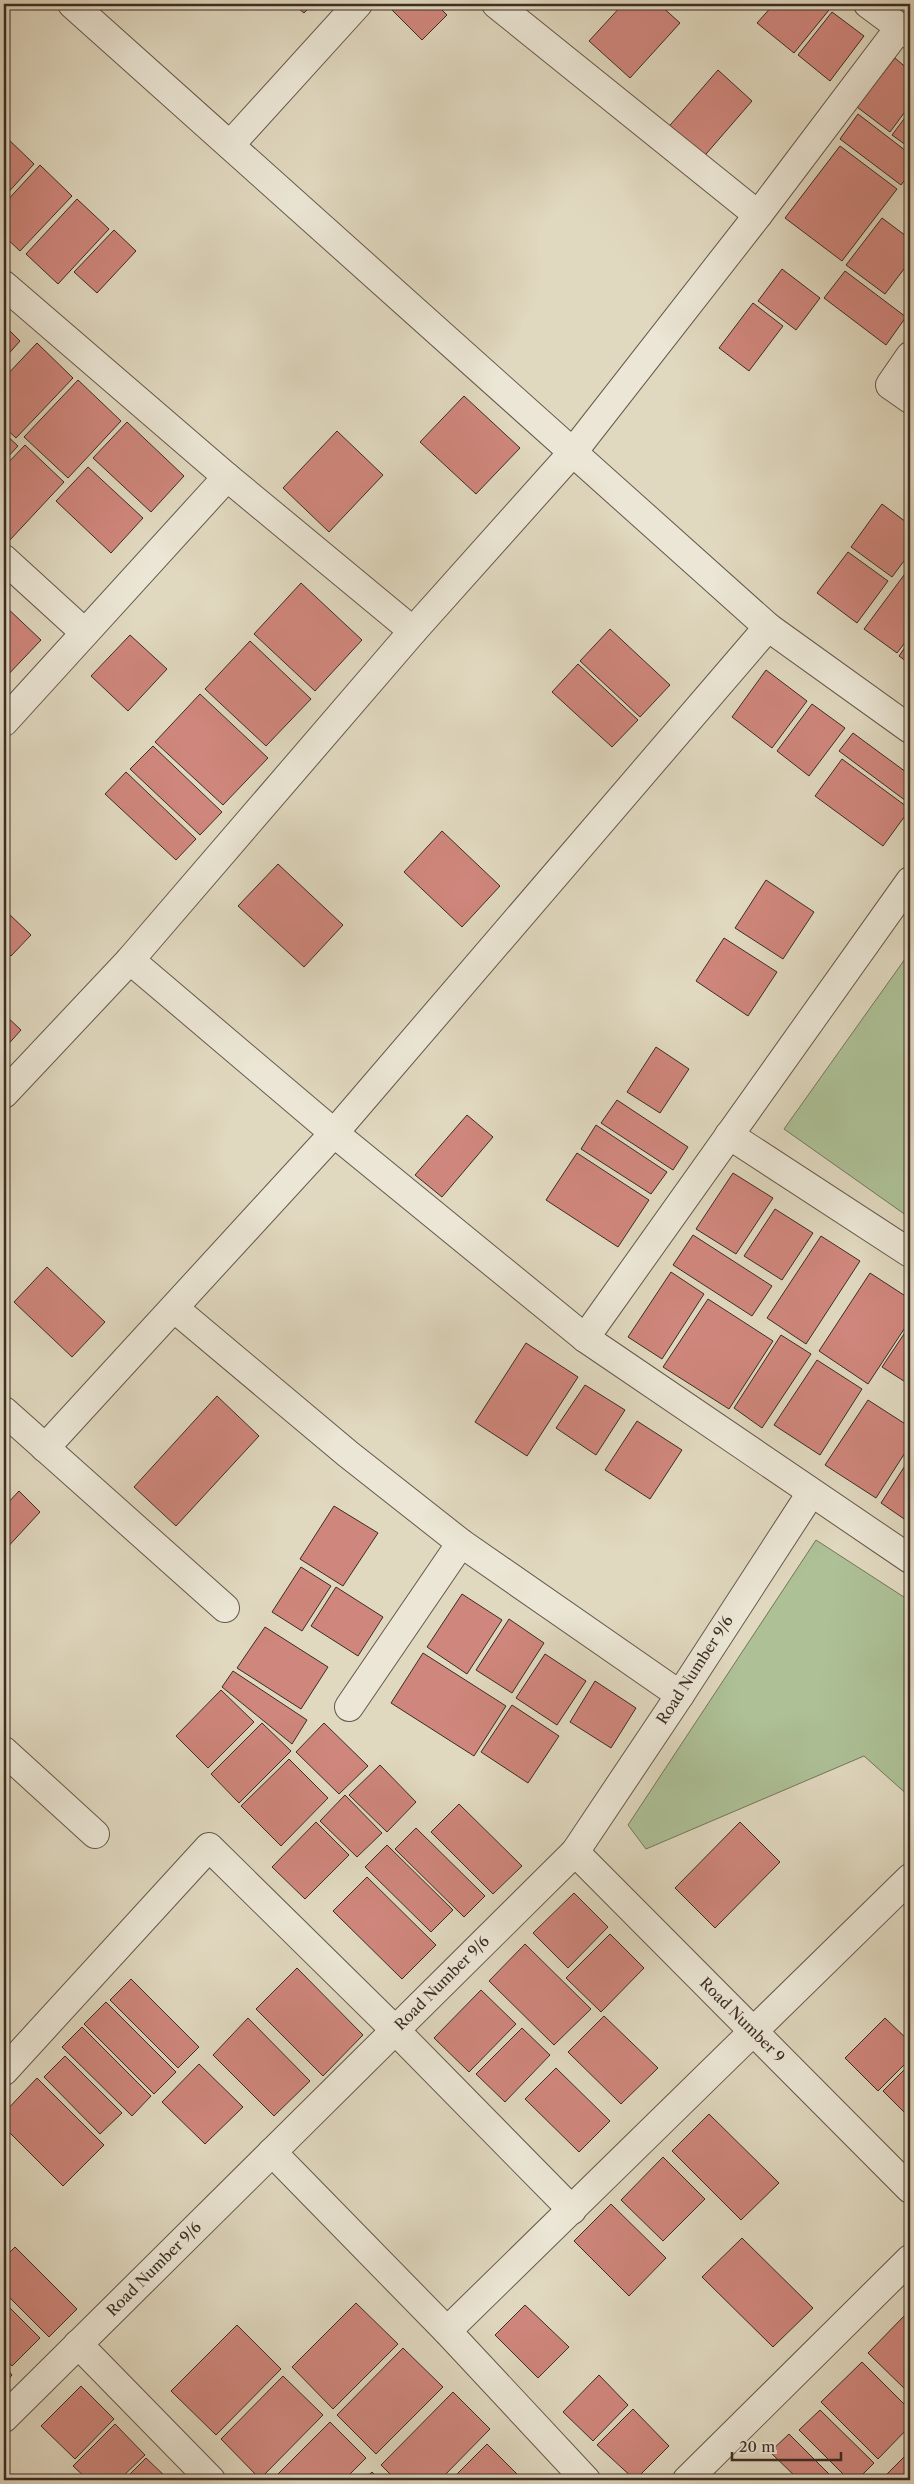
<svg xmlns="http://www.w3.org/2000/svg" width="914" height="2484" font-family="'Libre Caslon Text',serif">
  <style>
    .green { fill: #adc096; stroke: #74765e }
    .building { fill: #cf867c; stroke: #3c2d25 }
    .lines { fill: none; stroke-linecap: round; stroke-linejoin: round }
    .minor-casing { stroke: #65584c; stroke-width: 30 }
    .minor { stroke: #ebe6d5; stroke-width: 28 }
    .labels { text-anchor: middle; stroke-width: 4; stroke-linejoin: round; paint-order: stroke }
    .street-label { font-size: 15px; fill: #3c2d25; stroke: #ebe6d5 }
  </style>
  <rect width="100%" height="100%" fill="#e0d8bf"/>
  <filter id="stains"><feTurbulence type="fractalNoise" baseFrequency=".004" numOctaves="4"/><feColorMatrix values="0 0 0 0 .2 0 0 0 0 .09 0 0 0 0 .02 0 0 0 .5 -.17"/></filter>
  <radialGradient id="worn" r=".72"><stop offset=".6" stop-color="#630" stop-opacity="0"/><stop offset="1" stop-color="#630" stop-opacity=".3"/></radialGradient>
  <g class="green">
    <polygon points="910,952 910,1218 784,1129"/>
    <polygon points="816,1540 910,1601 910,1797 864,1756 646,1849 628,1825"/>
  </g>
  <g class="building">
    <polygon points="293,4 313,4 304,13"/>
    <polygon points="391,4 436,4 447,15 422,40 388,6"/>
    <polygon points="623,4 659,4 680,23 630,78 589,41"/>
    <polygon points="774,4 821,4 829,10 794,53 757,23"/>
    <polygon points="832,12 864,36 830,81 798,55"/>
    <polygon points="895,58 910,71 910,105 890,132 857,107"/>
    <polygon points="718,70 752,101 700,161 665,131"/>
    <polygon points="910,111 910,148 892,135"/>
    <polygon points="858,114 910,154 910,173 901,185 840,139"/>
    <polygon points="4,135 34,164 4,197"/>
    <polygon points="840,146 897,189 842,261 785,218"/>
    <polygon points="40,165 72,196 20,251 4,236 4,204"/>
    <polygon points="77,199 109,229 58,284 26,254"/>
    <polygon points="882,218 910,239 910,261 885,294 846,265"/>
    <polygon points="114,230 136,251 97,293 74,272"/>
    <polygon points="782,269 820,298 796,330 758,301"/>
    <polygon points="845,271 906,317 886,345 824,298"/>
    <polygon points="753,303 783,326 749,371 719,348"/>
    <polygon points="4,325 20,341 4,359"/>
    <polygon points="37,343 73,378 16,438 4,427 4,378"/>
    <polygon points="78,380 121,421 68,478 24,437"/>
    <polygon points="464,396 520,448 476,494 420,442"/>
    <polygon points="127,422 184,476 151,512 93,458"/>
    <polygon points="337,431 383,475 329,532 283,488"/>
    <polygon points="4,433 18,446 4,461"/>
    <polygon points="25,445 64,482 9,541 4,536 4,467"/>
    <polygon points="88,467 143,518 111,553 56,501"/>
    <polygon points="882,504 910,525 910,553 892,577 851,547"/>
    <polygon points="848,552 888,581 857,623 817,593"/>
    <polygon points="910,567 910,636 897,653 864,629"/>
    <polygon points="301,583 362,640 315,691 254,634"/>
    <polygon points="4,605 41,640 4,679"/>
    <polygon points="610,629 670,685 640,717 580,661"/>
    <polygon points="130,635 167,669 128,711 91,676"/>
    <polygon points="910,640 910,664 899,656"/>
    <polygon points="250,641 311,699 266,746 205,689"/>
    <polygon points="578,664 638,720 612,747 552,692"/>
    <polygon points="766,670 807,701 772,748 732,717"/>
    <polygon points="200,694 268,758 223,805 155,742"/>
    <polygon points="812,704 845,728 809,776 777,751"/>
    <polygon points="853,733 910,775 910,804 839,751"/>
    <polygon points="153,746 222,812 200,835 130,769"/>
    <polygon points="842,759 910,809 883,846 815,796"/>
    <polygon points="126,772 196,839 176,860 105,794"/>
    <polygon points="442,831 500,886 462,927 404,872"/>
    <polygon points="278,864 343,925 304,967 238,906"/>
    <polygon points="766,880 814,912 783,959 735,928"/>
    <polygon points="8,913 31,935 11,956 4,949 4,917"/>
    <polygon points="724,938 777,972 748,1016 696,981"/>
    <polygon points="4,1014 21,1030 4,1049"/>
    <polygon points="656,1047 689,1069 660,1113 627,1092"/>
    <polygon points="617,1100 688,1147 673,1170 601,1123"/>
    <polygon points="467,1115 493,1137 442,1197 415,1175"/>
    <polygon points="596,1125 667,1172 651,1194 581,1149"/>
    <polygon points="577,1153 649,1200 618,1247 546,1200"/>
    <polygon points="733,1173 773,1198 736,1254 696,1229"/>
    <polygon points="775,1209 813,1233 782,1280 744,1256"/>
    <polygon points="693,1235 772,1286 752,1316 673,1265"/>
    <polygon points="821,1236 860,1261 806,1344 767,1318"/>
    <polygon points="47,1267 105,1322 72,1357 14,1302"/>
    <polygon points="671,1272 704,1294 662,1359 628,1337"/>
    <polygon points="870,1273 910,1299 910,1320 868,1384 819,1351"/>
    <polygon points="708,1299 773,1341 729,1409 663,1367"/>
    <polygon points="910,1325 910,1385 882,1367"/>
    <polygon points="781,1335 811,1354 762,1428 734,1408"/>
    <polygon points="526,1343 578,1377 527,1456 475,1422"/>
    <polygon points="817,1360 862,1389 820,1455 774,1425"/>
    <polygon points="585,1385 625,1410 596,1455 556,1428"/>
    <polygon points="217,1396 259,1436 176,1526 134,1487"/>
    <polygon points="868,1400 910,1427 910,1445 876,1498 825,1465"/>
    <polygon points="637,1421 682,1450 650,1499 605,1470"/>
    <polygon points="910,1458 910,1523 881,1503"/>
    <polygon points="19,1491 40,1512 4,1551 4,1507"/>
    <polygon points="334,1506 378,1533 343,1586 300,1559"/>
    <polygon points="301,1567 331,1586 302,1631 272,1612"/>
    <polygon points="336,1587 383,1617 358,1656 311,1626"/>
    <polygon points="462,1594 502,1620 467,1674 427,1647"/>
    <polygon points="509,1619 544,1643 512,1693 476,1670"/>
    <polygon points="265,1627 328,1667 301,1709 237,1668"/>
    <polygon points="423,1653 506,1706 474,1756 391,1703"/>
    <polygon points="545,1654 586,1681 557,1725 516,1698"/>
    <polygon points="233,1671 307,1720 292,1744 222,1687"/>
    <polygon points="595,1681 636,1708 611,1748 570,1722"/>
    <polygon points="221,1690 254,1722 208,1768 176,1736"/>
    <polygon points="512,1705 559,1736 528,1783 481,1752"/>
    <polygon points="262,1723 291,1751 239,1803 211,1774"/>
    <polygon points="324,1723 368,1766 339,1794 296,1752"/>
    <polygon points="289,1759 328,1798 281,1846 241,1806"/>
    <polygon points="380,1765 416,1802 387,1832 349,1795"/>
    <polygon points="345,1795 382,1833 357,1857 320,1821"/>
    <polygon points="459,1804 522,1866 493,1894 431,1832"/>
    <polygon points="316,1822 349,1855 305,1899 272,1867"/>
    <polygon points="740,1822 780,1862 715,1928 675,1888"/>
    <polygon points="416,1828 485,1896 464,1917 395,1849"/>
    <polygon points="387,1845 453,1910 431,1932 365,1867"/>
    <polygon points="367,1877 436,1945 402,1979 333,1911"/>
    <polygon points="574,1893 608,1927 568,1968 533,1933"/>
    <polygon points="610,1934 644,1968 601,2012 566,1978"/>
    <polygon points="525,1944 591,2009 554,2045 489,1981"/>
    <polygon points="297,1968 363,2035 323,2076 256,2009"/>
    <polygon points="131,1979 199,2047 178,2068 110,2000"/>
    <polygon points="481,1990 516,2024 469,2072 434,2038"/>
    <polygon points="106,2002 176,2072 154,2094 84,2024"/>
    <polygon points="604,2016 658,2068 621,2104 568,2052"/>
    <polygon points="248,2018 310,2081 274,2116 213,2055"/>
    <polygon points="885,2018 910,2042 910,2059 878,2091 845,2058"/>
    <polygon points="82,2027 151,2096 132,2116 62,2047"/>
    <polygon points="522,2028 550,2055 505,2102 476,2074"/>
    <polygon points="65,2056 122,2113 100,2134 44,2077"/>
    <polygon points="199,2064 243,2107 205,2144 162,2102"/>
    <polygon points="910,2064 910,2118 883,2091"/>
    <polygon points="556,2068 610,2121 579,2152 525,2099"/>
    <polygon points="37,2078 104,2145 63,2186 4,2127 4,2113"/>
    <polygon points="709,2114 779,2183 741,2220 672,2151"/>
    <polygon points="663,2157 705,2199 663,2241 621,2200"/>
    <polygon points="611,2204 666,2258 629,2296 574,2241"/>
    <polygon points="742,2238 813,2308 773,2347 702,2277"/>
    <polygon points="15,2247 77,2309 49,2337 4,2292 4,2258"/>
    <polygon points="4,2302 40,2338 12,2366 4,2357"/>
    <polygon points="356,2303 398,2344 333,2409 292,2367"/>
    <polygon points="525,2305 569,2347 538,2378 495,2335"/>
    <polygon points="908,2312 910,2314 910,2394 868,2353"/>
    <polygon points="237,2325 281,2369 216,2435 171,2391"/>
    <polygon points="403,2348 443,2387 376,2454 337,2415"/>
    <polygon points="862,2362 910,2410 910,2426 878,2459 821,2402"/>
    <polygon points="4,2366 12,2375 4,2384"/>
    <polygon points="599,2375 628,2405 593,2441 563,2412"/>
    <polygon points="283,2376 323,2415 260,2479 221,2439"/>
    <polygon points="81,2386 114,2419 75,2459 41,2426"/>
    <polygon points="453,2392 490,2429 440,2480 396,2480 381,2465"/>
    <polygon points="633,2409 669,2446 635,2480 597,2445"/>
    <polygon points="820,2410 874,2463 857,2480 849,2480 799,2430"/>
    <polygon points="330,2422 366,2458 344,2480 272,2480"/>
    <polygon points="115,2424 145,2455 119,2480 88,2480 73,2466"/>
    <polygon points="789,2434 835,2480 799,2480 770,2452"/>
    <polygon points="487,2444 523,2480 451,2480"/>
    <polygon points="910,2451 910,2480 881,2480"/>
    <polygon points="146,2458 169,2480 124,2480"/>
    <polygon points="372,2472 380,2480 363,2480"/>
  </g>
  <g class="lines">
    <defs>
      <g id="minor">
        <polyline points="72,4 768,627 910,729"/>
        <polyline points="496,4 758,215"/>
        <polyline points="868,4 910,35"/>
        <polyline points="230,145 358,4"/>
        <polyline points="4,285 227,477 413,631"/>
        <polyline points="910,356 890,385 910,399"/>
        <polyline points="4,559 84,632"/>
        <polyline points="4,722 227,477"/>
        <polyline points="130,960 334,1133 585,1338 910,1559"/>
        <polyline points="4,1094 130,960 413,631 573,452 758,215 900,27"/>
        <polyline points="729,1135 910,1253"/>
        <polyline points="174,1308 348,1454 461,1543 680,1695"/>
        <polyline points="585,1338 910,881"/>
        <polyline points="4,1411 225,1608"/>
        <polyline points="45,1448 334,1133 768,627"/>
        <polyline points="349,1707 461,1543"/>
        <polyline points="4,1751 95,1834"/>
        <polyline points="575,1852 910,2189"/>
        <polyline points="4,2071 209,1847 395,2030 572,2210"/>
        <polyline points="272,2152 447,2331 586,2480"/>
        <polyline points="447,2331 910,1878"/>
        <polyline points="78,2344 211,2480"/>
        <polyline points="4,2418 575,1852 680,1695 811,1493"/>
        <polyline points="687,2480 910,2259"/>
      </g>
    </defs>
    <use href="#minor" class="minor-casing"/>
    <use href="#minor" class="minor"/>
  </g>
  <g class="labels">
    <g class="street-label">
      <text transform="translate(695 1670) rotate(-57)" y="5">Road Number 9/6</text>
      <text transform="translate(442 1983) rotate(-45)" y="5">Road Number 9/6</text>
      <text transform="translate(742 2020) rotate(45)" y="5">Road Number 9</text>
      <text transform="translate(154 2269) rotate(-45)" y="5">Road Number 9/6</text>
    </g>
  </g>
  <rect width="914" height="2484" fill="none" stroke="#e0d8bf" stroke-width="20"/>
  <rect x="5" y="5" width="904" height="2474" fill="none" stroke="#3c2d25" stroke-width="2.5"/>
  <rect x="10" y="10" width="894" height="2464" fill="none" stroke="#3c2d25"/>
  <path d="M732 2452v8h109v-8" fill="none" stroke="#3c2d25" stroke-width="2.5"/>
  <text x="739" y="2452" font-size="15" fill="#3c2d25" stroke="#ebe6d5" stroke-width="4" paint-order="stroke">20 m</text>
  <rect width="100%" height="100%" filter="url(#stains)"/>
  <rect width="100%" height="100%" fill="url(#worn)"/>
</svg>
